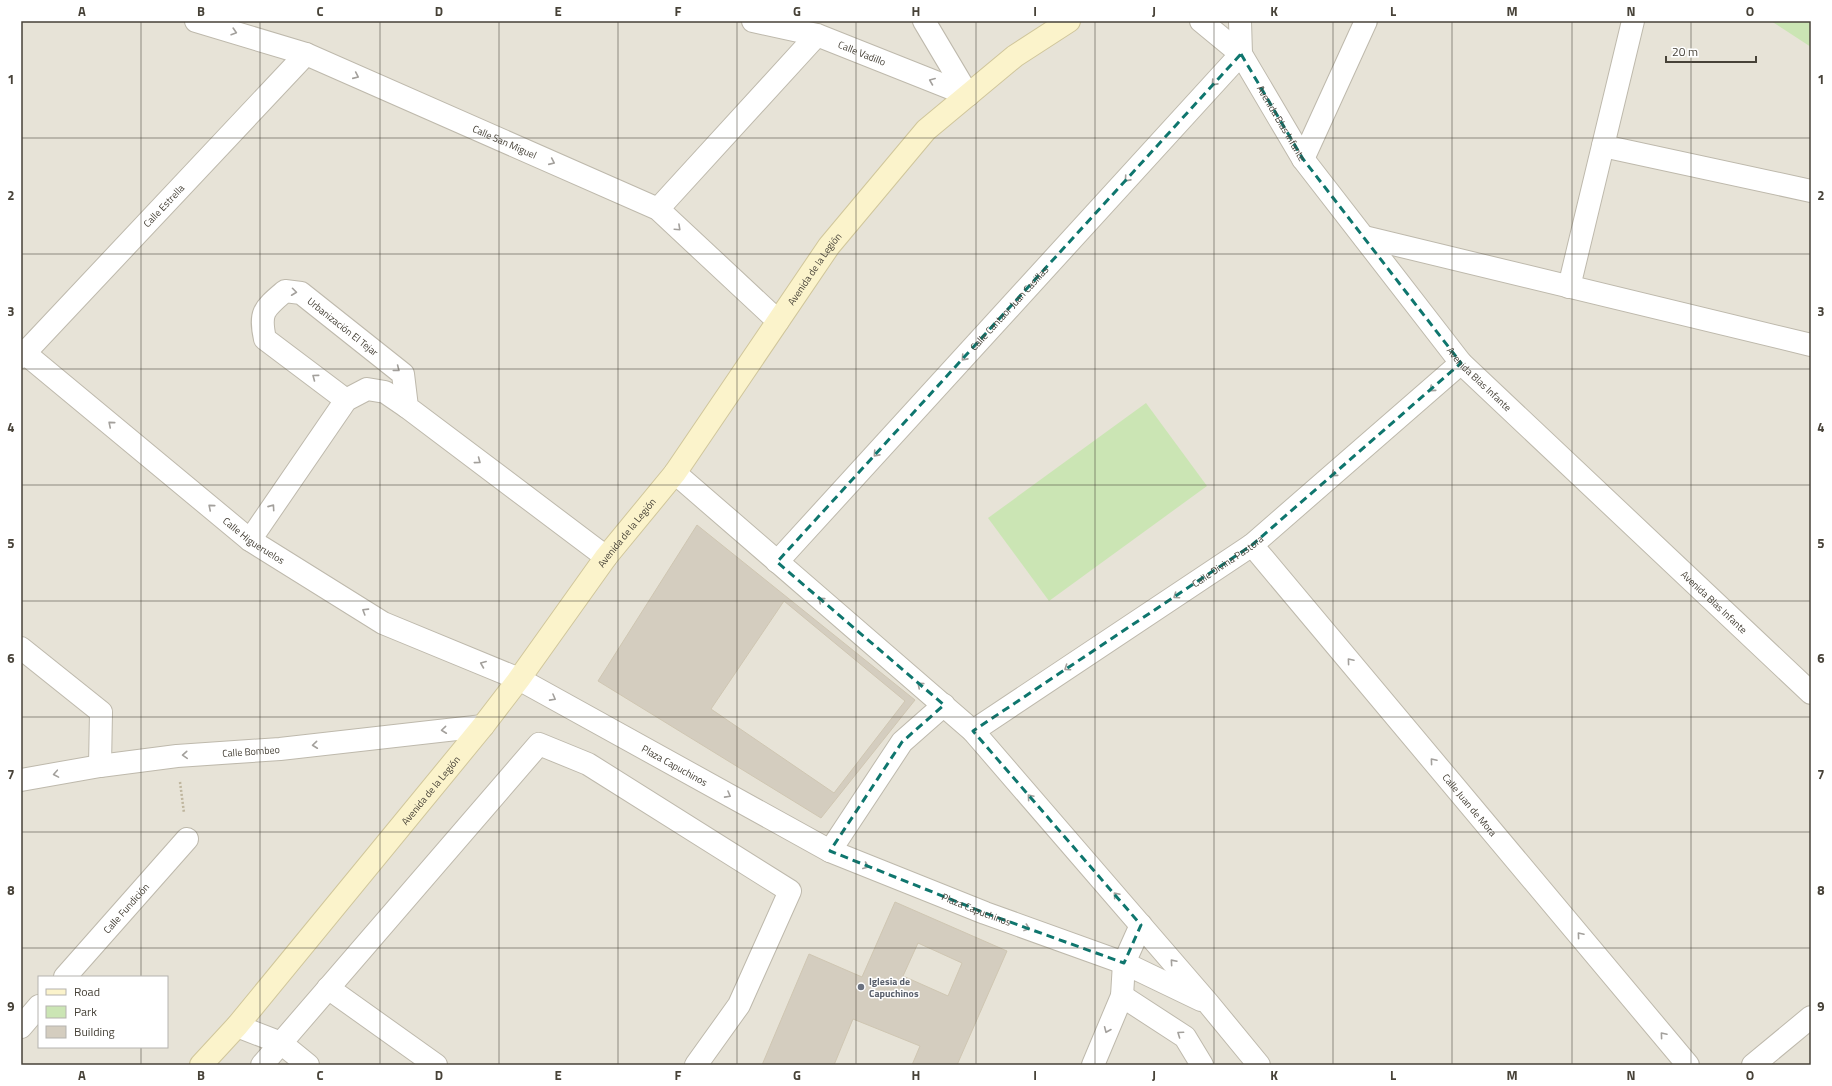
<svg xmlns="http://www.w3.org/2000/svg" width="1832" height="1086" font-family="'Titillium Web',sans-serif">
  <style>
    .residential { fill: #e7e3d7; fill-rule: evenodd }
    .green { fill: #cbe5b4 }
    .building { fill: #d4cdbf; stroke: #cfc6b2; fill-rule: evenodd }
    .lines { fill: none; stroke-linecap: round; stroke-linejoin: round }
    .minor-casing { stroke: #beb9ac; stroke-width: 24 }
    .tertiary-casing { stroke: #beb9ac; stroke-width: 24 }
    .secondary-casing { stroke: #d0c69b; stroke-width: 24 }
    .path { stroke: #bfb69e; stroke-width: 2.5; stroke-dasharray: 2 2; stroke-linecap: butt }
    .minor { stroke: #fff; stroke-width: 22 }
    .tertiary { stroke: #fff; stroke-width: 22 }
    .secondary { stroke: #fbf3cb; stroke-width: 22 }
    .oneway { stroke: #a3a09c }
    .marked { fill: none; stroke: #0f766e; stroke-width: 3; stroke-dasharray: 8 5; stroke-linejoin: round }
    .grid { fill: none; stroke: #474238; stroke-width: 1; stroke-opacity: 0.55 }
    .worship-dot { fill: #6b7280; stroke: #fff; stroke-width: 1.5 }
    .labels { text-anchor: middle; stroke-width: 3; stroke-linejoin: round; paint-order: stroke }
    .street-label { font-size: 10px; fill: #474238; stroke: #fff }
    .worship-label { font-size: 10px; font-weight: bold; fill: #5b616d; stroke: #fff; text-anchor: start }
    .neatline { fill: none; stroke: #474238; stroke-width: 1.5 }
    .grid-label { font-size: 13px; text-anchor: middle; font-weight: bold; fill: #474238 }
  </style>
  <rect width="100%" height="100%" fill="#f3f1e9"/>
  <path class="residential" d="M21 21H1811V1065H21ZM39 977H167V1047H39Z"/>
  <g class="green">
    <polygon points="1771,21 1811,21 1811,47"/>
    <polygon points="1146,403 1207,486 1049,601 988,518"/>
  </g>
  <g class="building">
    <path d="M697 525 915 700 821 818 598 681ZM784 601 905 701 834 793 711 709Z"/>
    <path d="M895 902 1007 951 957 1065H912L920 1046 853 1019 834 1065H762L809 954 862 977ZM918 943 962 963 948 996 903 976Z"/>
  </g>
  <g class="lines">
    <defs>
      <g id="minor">
        <path id="s1" d="M196 21 306 54 658 209 778 321"/>
        <path id="s2" d="M753 21 817 35 968 95"/>
        <polyline points="924,21 968,95"/>
        <polyline points="1603,146 1811,191"/>
        <polyline points="1303,159 1366,21"/>
        <polyline points="658,209 817,35"/>
        <polyline points="1364,237 1811,345"/>
        <polyline points="1569,287 1633,21"/>
        <path id="s3" d="M21 350 250 540 383 623 519 679"/>
        <path id="s4" d="M21 357 306 54"/>
        <path id="s5" d="M346 400 265 339C259 312 264 309 285 291L301 293 403 374 407 407 606 557"/>
        <polyline points="250,540 346,400 367,389 385,392 407,407"/>
        <path id="s6" d="M1252 545 1688 1065"/>
        <path id="s7" d="M777 562 1241 54"/>
        <polyline points="21,648 101,712 100,766"/>
        <path id="s8" d="M973 731 1252 545 1461 363"/>
        <path id="s9" d="M21 780 100 766 177 756 280 749 483 726"/>
        <polyline points="830,851 902,742 944,705"/>
        <path id="s10" d="M65 977 187 839"/>
        <polyline points="328,988 436,1065"/>
        <polyline points="1122,996 1185,1037 1202,1065"/>
        <polyline points="237,1026 281,1043 308,1065"/>
        <polyline points="21,1027 39,1006"/>
        <polyline points="262,1065 539,744 588,764 790,891 739,1005 696,1065"/>
        <polyline points="1093,1065 1122,996 1124,963 1141,925"/>
        <polyline points="1753,1065 1811,1017"/>
      </g>
      <g id="tertiary">
        <path id="s11" d="M1201 21 1241 54 1303 159 1461 363 1811 693"/>
        <polyline points="1240,21 1241,54"/>
        <polyline points="675,473 973,731 1208,1003 1259,1065"/>
        <path id="s12" d="M519 679 830 851 985 913 1124 963 1201 1000"/>
      </g>
      <g id="secondary">
        <path id="s13" d="M201 1065 237 1026 483 726 519 679 606 557 675 473 829 246 926 130 1015 56 1069 21"/>
      </g>
    </defs>
    <use href="#minor" class="minor-casing"/>
    <use href="#tertiary" class="tertiary-casing"/>
    <use href="#secondary" class="secondary-casing"/>
    <polyline class="path" points="180,782 184,813"/>
    <use href="#minor" class="minor"/>
    <use href="#tertiary" class="tertiary"/>
    <use href="#secondary" class="secondary"/>
  </g>
  <defs><path id="oneway-chevron" d="M-2-3.5L2.5 0L-2 3.5" fill="none" stroke-width="1.6" stroke-linecap="round" stroke-linejoin="round"/></defs>
  <g class="oneway">
    <use href="#oneway-chevron" transform="translate(234 32) rotate(17)"/>
    <use href="#oneway-chevron" transform="translate(356 76) rotate(24)"/>
    <use href="#oneway-chevron" transform="translate(932 81) rotate(-158)"/>
    <use href="#oneway-chevron" transform="translate(1214 83) rotate(132)"/>
    <use href="#oneway-chevron" transform="translate(552 162) rotate(24)"/>
    <use href="#oneway-chevron" transform="translate(1127 179) rotate(132)"/>
    <use href="#oneway-chevron" transform="translate(678 228) rotate(43)"/>
    <use href="#oneway-chevron" transform="translate(294 292) rotate(7)"/>
    <use href="#oneway-chevron" transform="translate(964 358) rotate(132)"/>
    <use href="#oneway-chevron" transform="translate(397 369) rotate(38)"/>
    <use href="#oneway-chevron" transform="translate(315 377) rotate(-143)"/>
    <use href="#oneway-chevron" transform="translate(1432 389) rotate(139)"/>
    <use href="#oneway-chevron" transform="translate(111 424) rotate(-140)"/>
    <use href="#oneway-chevron" transform="translate(876 454) rotate(132)"/>
    <use href="#oneway-chevron" transform="translate(478 461) rotate(37)"/>
    <use href="#oneway-chevron" transform="translate(1334 474) rotate(139)"/>
    <use href="#oneway-chevron" transform="translate(211 507) rotate(-140)"/>
    <use href="#oneway-chevron" transform="translate(272 507) rotate(-55)"/>
    <use href="#oneway-chevron" transform="translate(1176 596) rotate(146)"/>
    <use href="#oneway-chevron" transform="translate(821 600) rotate(-139)"/>
    <use href="#oneway-chevron" transform="translate(365 611) rotate(-148)"/>
    <use href="#oneway-chevron" transform="translate(1350 661) rotate(-130)"/>
    <use href="#oneway-chevron" transform="translate(483 664) rotate(-158)"/>
    <use href="#oneway-chevron" transform="translate(1067 668) rotate(146)"/>
    <use href="#oneway-chevron" transform="translate(920 685) rotate(-139)"/>
    <use href="#oneway-chevron" transform="translate(553 698) rotate(29)"/>
    <use href="#oneway-chevron" transform="translate(444 730) rotate(174)"/>
    <use href="#oneway-chevron" transform="translate(315 745) rotate(174)"/>
    <use href="#oneway-chevron" transform="translate(185 755) rotate(176)"/>
    <use href="#oneway-chevron" transform="translate(1433 761) rotate(-130)"/>
    <use href="#oneway-chevron" transform="translate(56 774) rotate(170)"/>
    <use href="#oneway-chevron" transform="translate(728 795) rotate(29)"/>
    <use href="#oneway-chevron" transform="translate(1030 797) rotate(-131)"/>
    <use href="#oneway-chevron" transform="translate(866 866) rotate(22)"/>
    <use href="#oneway-chevron" transform="translate(1116 895) rotate(-131)"/>
    <use href="#oneway-chevron" transform="translate(1027 928) rotate(20)"/>
    <use href="#oneway-chevron" transform="translate(1580 935) rotate(-130)"/>
    <use href="#oneway-chevron" transform="translate(1173 962) rotate(-131)"/>
    <use href="#oneway-chevron" transform="translate(1107 1030) rotate(113)"/>
    <use href="#oneway-chevron" transform="translate(1180 1034) rotate(-145)"/>
    <use href="#oneway-chevron" transform="translate(1663 1035) rotate(-130)"/>
  </g>
  <path class="marked" d="M1241 54 1303 159 1461 363 1252 545 973 731 1141 925 1124 963 985 913 830 851 902 742 944 705 777 562Z"/>
  <path class="grid" d="M141 21V977M260 21V1065M380 21V1065M499 21V1065M618 21V1065M737 21V1065M856 21V1065M976 21V1065M1095 21V1065M1214 21V1065M1333 21V1065M1452 21V1065M1572 21V1065M1691 21V1065M21 138H1811M21 254H1811M21 369H1811M21 485H1811M21 601H1811M21 717H1811M21 832H1811M21 948H1811M141 1047V1065"/>
  <circle class="worship-dot" cx="861" cy="987" r="4"/>
  <g class="labels">
    <g class="street-label">
      <text dy="4" stroke="none"><textPath href="#s2" startOffset="114">Calle Vadillo</textPath></text>
      <text dy="4" stroke="none"><textPath href="#s11" startOffset="132">Avenida Blas Infante</textPath></text>
      <text dy="4" stroke="none"><textPath href="#s1" startOffset="332">Calle San Miguel</textPath></text>
      <text dy="4" stroke="none"><textPath href="#s4" startOffset="208">Calle Estrella</textPath></text>
      <text dy="4" stroke="none"><textPath href="#s13" startOffset="1006">Avenida de la Legión</textPath></text>
      <text dy="4" stroke="none"><textPath href="#s7" startOffset="344">Calle Cantaor Juan Casillas</textPath></text>
      <text dy="4" stroke="none"><textPath href="#s5" startOffset="228">Urbanización El Tejar</textPath></text>
      <text dy="4" stroke="none"><textPath href="#s11" startOffset="456">Avenida Blas Infante</textPath></text>
      <text dy="4" stroke="none"><textPath href="#s13" startOffset="682">Avenida de la Legión</textPath></text>
      <text dy="4" stroke="none"><textPath href="#s3" startOffset="301">Calle Higueruelos</textPath></text>
      <text dy="4" stroke="none"><textPath href="#s8" startOffset="306">Calle Divina Pastora</textPath></text>
      <text dy="4" stroke="none"><textPath href="#s11" startOffset="780">Avenida Blas Infante</textPath></text>
      <text dy="4" stroke="none"><textPath href="#s9" startOffset="232">Calle Bombeo</textPath></text>
      <text dy="4" stroke="none"><textPath href="#s12" startOffset="178">Plaza Capuchinos</textPath></text>
      <text dy="4" stroke="none"><textPath href="#s13" startOffset="358">Avenida de la Legión</textPath></text>
      <text dy="4" stroke="none"><textPath href="#s6" startOffset="339">Calle Juan de Mora</textPath></text>
      <text dy="4" stroke="none"><textPath href="#s10" startOffset="92">Calle Fundición</textPath></text>
      <text dy="4" stroke="none"><textPath href="#s12" startOffset="513">Plaza Capuchinos</textPath></text>
    </g>
    <g class="worship-label">
      <text x="869" y="985">Iglesia de<tspan x="869" dy="12">Capuchinos</tspan></text>
    </g>
  </g>
  <rect width="1832" height="1086" fill="none" stroke="#ffffff" stroke-width="44"/>
  <rect x="38" y="976" width="130" height="72" fill="#ffffff" stroke="#b5b3af"/>
  <rect x="46" y="989" width="20" height="6" fill="#fbf3cb" stroke="#b5b3af"/>
  <text x="74" y="996" font-size="12" fill="#474238">Road</text>
  <rect x="46" y="1006" width="20" height="12" fill="#cbe5b4" stroke="#b5b3af"/>
  <text x="74" y="1016" font-size="12" fill="#474238">Park</text>
  <rect x="46" y="1026" width="20" height="12" fill="#d4cdbf" stroke="#b5b3af"/>
  <text x="74" y="1036" font-size="12" fill="#474238">Building</text>
  <path d="M1666 56v6h90v-6" fill="none" stroke="#474238" stroke-width="2"/>
  <text x="1672" y="56" font-size="12" fill="#474238" stroke="#ffffff" stroke-width="3" paint-order="stroke">20 m</text>
  <rect x="22" y="22" width="1788" height="1042" class="neatline"/>
  <g class="grid-label">
    <text x="82" y="16">A</text>
    <text x="201" y="16">B</text>
    <text x="320" y="16">C</text>
    <text x="439" y="16">D</text>
    <text x="558" y="16">E</text>
    <text x="678" y="16">F</text>
    <text x="797" y="16">G</text>
    <text x="916" y="16">H</text>
    <text x="1035" y="16">I</text>
    <text x="1154" y="16">J</text>
    <text x="1274" y="16">K</text>
    <text x="1393" y="16">L</text>
    <text x="1512" y="16">M</text>
    <text x="1631" y="16">N</text>
    <text x="1750" y="16">O</text>
    <text x="11" y="84">1</text>
    <text x="1821" y="84">1</text>
    <text x="11" y="200">2</text>
    <text x="1821" y="200">2</text>
    <text x="11" y="316">3</text>
    <text x="1821" y="316">3</text>
    <text x="11" y="432">4</text>
    <text x="1821" y="432">4</text>
    <text x="11" y="548">5</text>
    <text x="1821" y="548">5</text>
    <text x="11" y="663">6</text>
    <text x="1821" y="663">6</text>
    <text x="11" y="779">7</text>
    <text x="1821" y="779">7</text>
    <text x="11" y="895">8</text>
    <text x="1821" y="895">8</text>
    <text x="11" y="1011">9</text>
    <text x="1821" y="1011">9</text>
    <text x="82" y="1080">A</text>
    <text x="201" y="1080">B</text>
    <text x="320" y="1080">C</text>
    <text x="439" y="1080">D</text>
    <text x="558" y="1080">E</text>
    <text x="678" y="1080">F</text>
    <text x="797" y="1080">G</text>
    <text x="916" y="1080">H</text>
    <text x="1035" y="1080">I</text>
    <text x="1154" y="1080">J</text>
    <text x="1274" y="1080">K</text>
    <text x="1393" y="1080">L</text>
    <text x="1512" y="1080">M</text>
    <text x="1631" y="1080">N</text>
    <text x="1750" y="1080">O</text>
  </g>
</svg>
